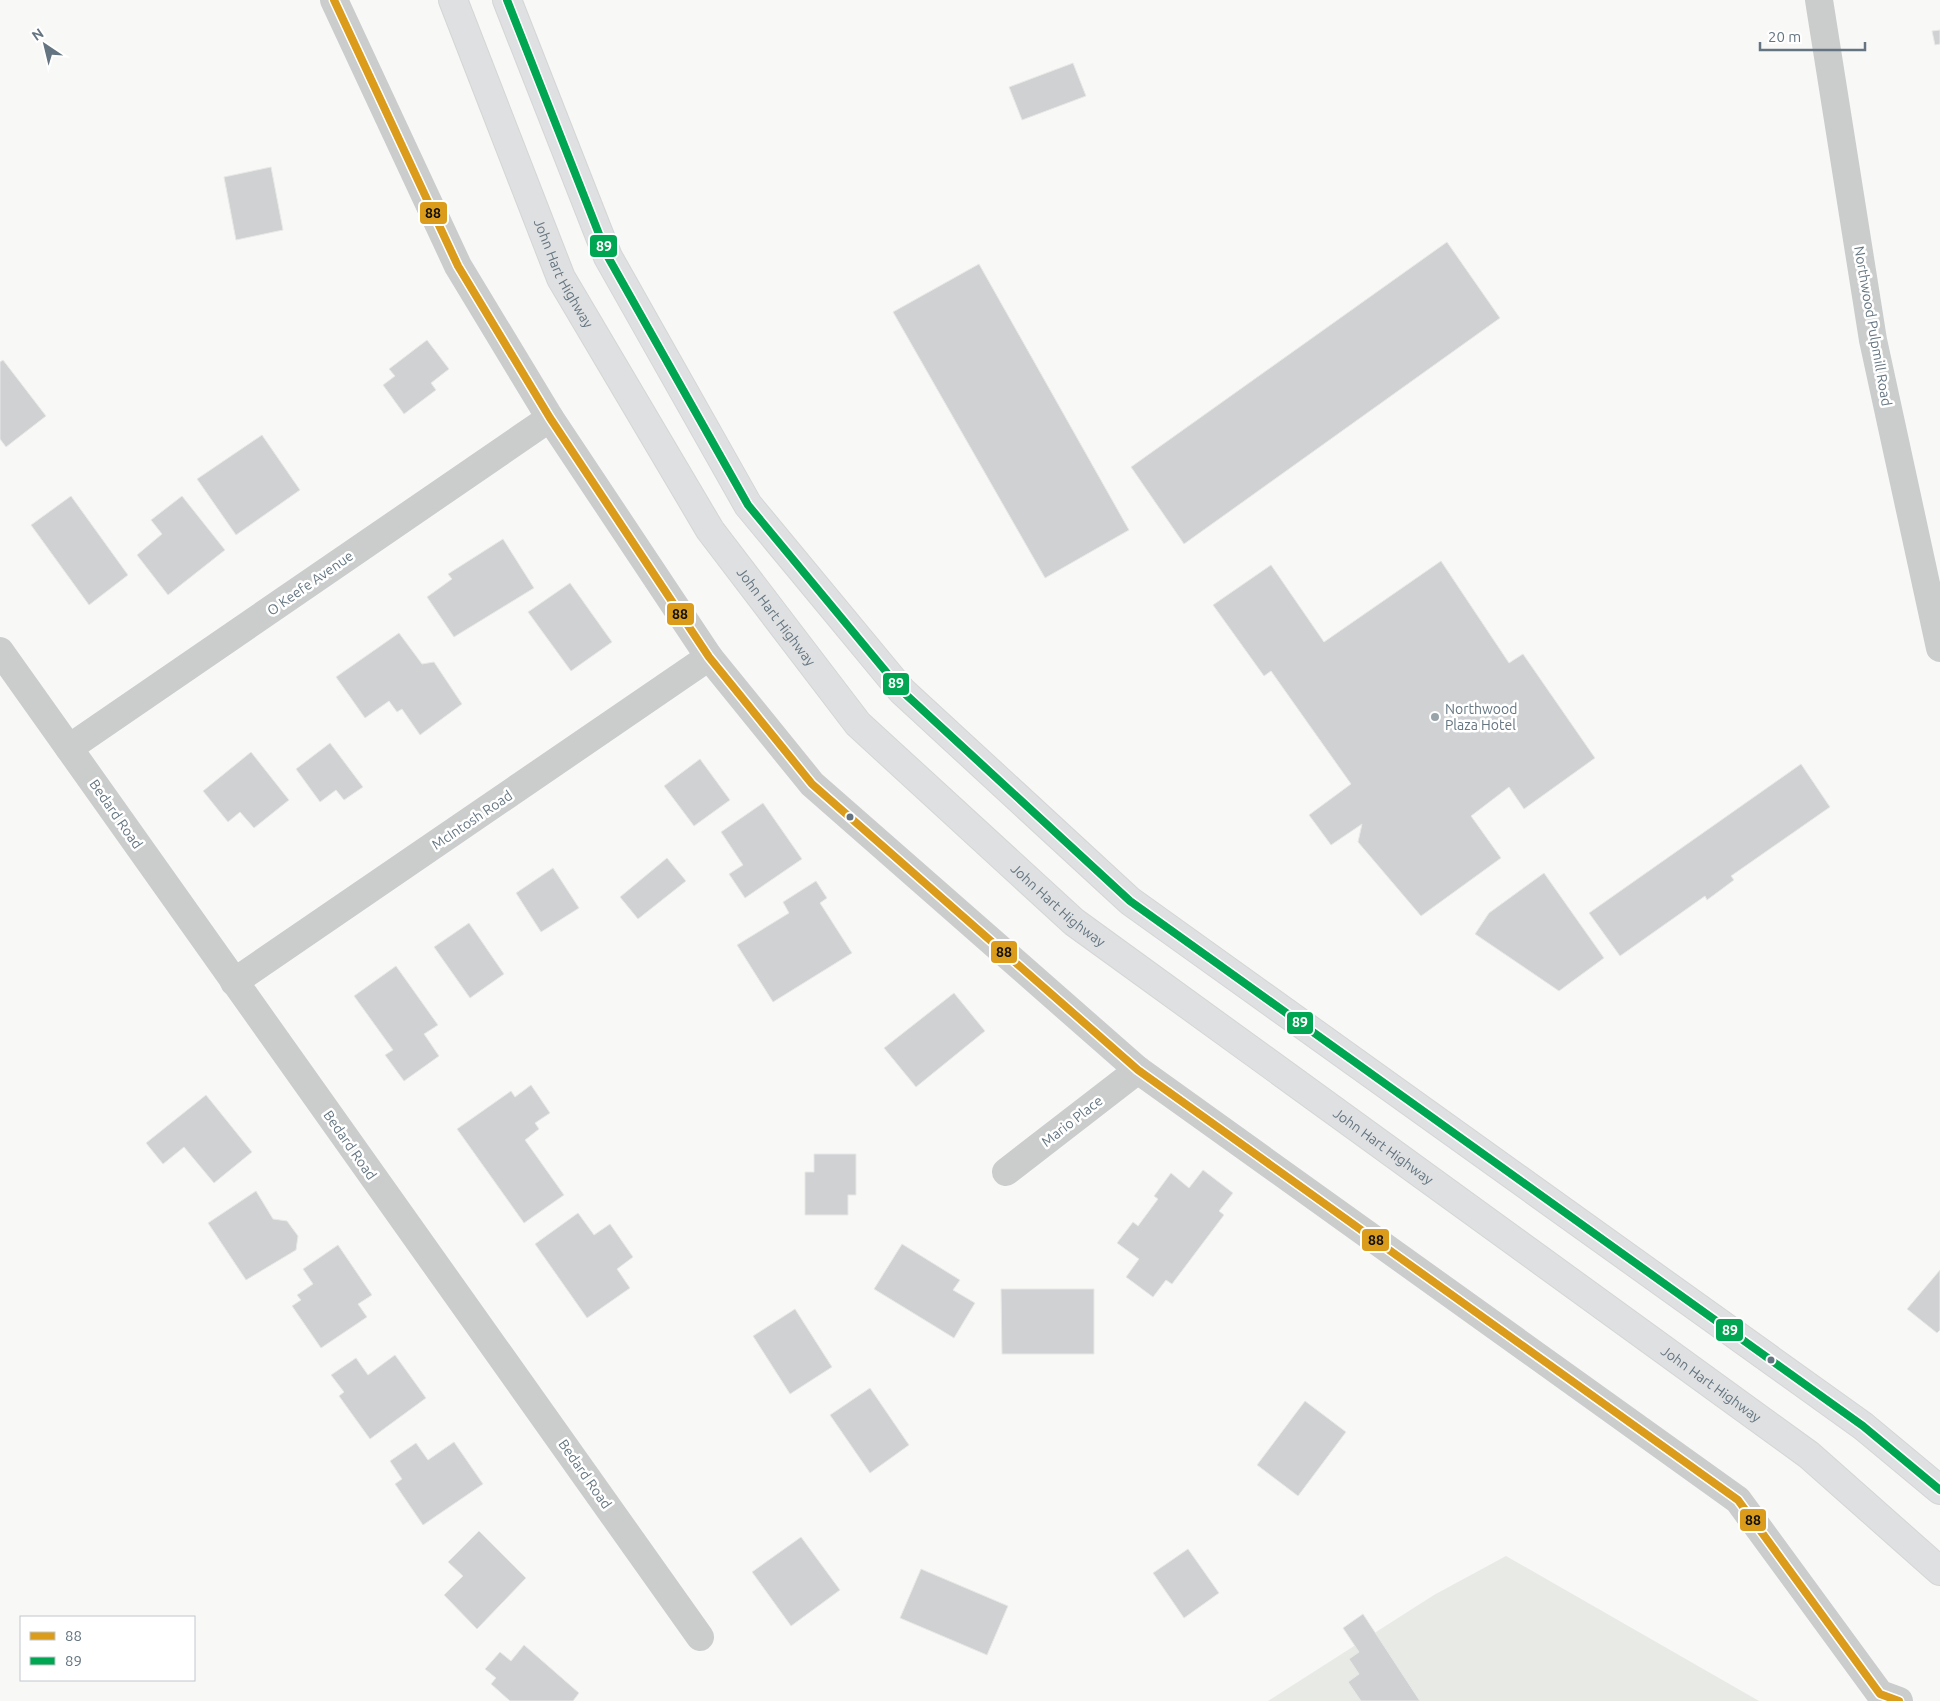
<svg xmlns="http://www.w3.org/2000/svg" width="1940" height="1701" font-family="Ubuntu,sans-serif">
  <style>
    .green { fill: #e7eae5 }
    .building { fill: #cfd1d2; stroke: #e8e8e7 }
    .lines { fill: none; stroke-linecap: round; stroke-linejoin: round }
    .trunk-casing { stroke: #d4d5d5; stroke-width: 30 }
    .minor { stroke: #cbcdcd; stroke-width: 28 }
    .tertiary { stroke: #cbcdcd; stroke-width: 28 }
    .trunk { stroke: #dfe0e1; stroke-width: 28 }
    .bus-1-casing { stroke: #fff; stroke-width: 11 }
    .bus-2-casing { stroke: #fff; stroke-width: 11 }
    .bus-1 { stroke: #da9c1a; stroke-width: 8 }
    .bus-2 { stroke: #00a651; stroke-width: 8 }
    .poi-dot { fill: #98a3aa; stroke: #fff; stroke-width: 2 }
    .bus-dot { fill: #647581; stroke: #fff; stroke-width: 2 }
    .labels { text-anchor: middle; stroke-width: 5; stroke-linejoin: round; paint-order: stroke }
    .street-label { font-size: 14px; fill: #647581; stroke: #fff }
    .poi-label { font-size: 14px; fill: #647581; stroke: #fff; text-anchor: start }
    .line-badge { stroke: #fff; stroke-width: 2 }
    .badge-label { font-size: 14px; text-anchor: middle; font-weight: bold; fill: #fff }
    .pale-badge-label { font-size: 14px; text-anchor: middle; font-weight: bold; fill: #111 }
  </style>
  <rect width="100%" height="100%" fill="#f8f8f7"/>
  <polygon class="green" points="1506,1556 1759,1701 1268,1701 1434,1595"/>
  <g class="building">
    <polygon points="1940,30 1940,44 1935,45 1932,31"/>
    <polygon points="1073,63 1086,96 1022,120 1009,87"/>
    <polygon points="271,167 283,230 236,240 224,177"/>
    <polygon points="1447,242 1500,318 1184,544 1131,467"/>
    <polygon points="979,264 1129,530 1045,578 893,312"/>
    <polygon points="427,340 449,369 431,383 436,390 404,414 383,385 395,376 389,369"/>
    <polygon points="3,360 46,416 6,447 0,439 0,362"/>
    <polygon points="262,435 300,490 236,535 197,479"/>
    <polygon points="71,496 128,575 89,605 31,525"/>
    <polygon points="182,496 225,550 168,595 137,555 162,534 151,520"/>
    <polygon points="503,539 534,588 454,637 427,597 452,579 448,574"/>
    <polygon points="1441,561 1509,663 1523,654 1595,758 1524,809 1509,787 1471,816 1501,858 1421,916 1358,842 1362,824 1331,845 1309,815 1351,784 1271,671 1264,676 1213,605 1271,565 1324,642"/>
    <polygon points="570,583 612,642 571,671 528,612"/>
    <polygon points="399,633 422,664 434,662 462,704 420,735 402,709 397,712 389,701 365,718 336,677"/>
    <polygon points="330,743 363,787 344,800 336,790 320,802 296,769"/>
    <polygon points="251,752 289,800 254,828 240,812 228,822 203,791"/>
    <polygon points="700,759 730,800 694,826 664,786"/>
    <polygon points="1801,764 1830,807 1731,876 1734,880 1707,900 1705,896 1620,956 1589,913"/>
    <polygon points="763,803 802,859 745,898 729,874 743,865 721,832"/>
    <polygon points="667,858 686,881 638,919 620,897"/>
    <polygon points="553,868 579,908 541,932 516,893"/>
    <polygon points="1544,873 1604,958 1559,991 1475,934 1489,913"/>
    <polygon points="816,881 827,898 820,903 852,953 773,1002 737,945 789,913 783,902"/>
    <polygon points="469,923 504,974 470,998 434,947"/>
    <polygon points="396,966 438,1025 424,1034 439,1056 404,1081 385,1055 393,1050 354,996"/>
    <polygon points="954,993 985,1031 916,1087 884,1048"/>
    <polygon points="531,1085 550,1113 535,1123 539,1129 525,1140 564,1195 524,1223 457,1129 511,1091 515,1097"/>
    <polygon points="206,1095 252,1152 214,1183 184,1147 163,1164 146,1143"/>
    <polygon points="814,1154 856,1154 856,1195 848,1195 848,1215 805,1215 805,1172 814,1172"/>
    <polygon points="1203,1170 1233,1193 1219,1211 1224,1215 1172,1284 1166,1280 1153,1297 1126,1277 1139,1259 1117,1243 1133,1222 1138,1226 1158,1199 1154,1196 1171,1173 1189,1188"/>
    <polygon points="256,1191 273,1219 287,1221 298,1236 296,1250 246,1280 208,1223"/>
    <polygon points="578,1213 594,1235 610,1224 633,1257 617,1269 630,1288 587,1318 535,1244"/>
    <polygon points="902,1244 960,1280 953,1290 975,1303 954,1338 874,1289"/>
    <polygon points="338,1245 372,1295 358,1304 367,1317 321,1348 292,1306 301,1300 297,1295 313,1284 303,1269"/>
    <polygon points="1940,1270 1940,1330 1937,1333 1907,1309"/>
    <polygon points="1001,1289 1094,1289 1094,1354 1002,1354"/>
    <polygon points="795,1309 832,1367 790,1394 753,1336"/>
    <polygon points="395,1355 426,1398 370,1439 339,1396 344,1392 331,1375 356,1358 368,1375"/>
    <polygon points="870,1388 909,1445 870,1473 830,1415"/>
    <polygon points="1305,1401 1346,1432 1298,1496 1257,1465"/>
    <polygon points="454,1442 483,1484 423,1525 395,1484 402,1479 390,1461 416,1443 428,1460"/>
    <polygon points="479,1531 526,1578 477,1629 444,1595 463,1576 448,1562"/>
    <polygon points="801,1537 840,1590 791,1626 752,1572"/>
    <polygon points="1188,1549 1219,1593 1184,1618 1153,1573"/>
    <polygon points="921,1569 1008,1606 987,1655 900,1618"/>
    <polygon points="1363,1614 1420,1701 1361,1701 1348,1682 1359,1674 1349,1659 1359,1652 1343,1628"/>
    <polygon points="524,1645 579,1693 573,1701 510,1701 491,1684 496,1678 485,1669 500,1652 511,1661"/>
  </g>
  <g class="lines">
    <defs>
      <g id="trunk">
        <path id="s1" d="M453 0 561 278 710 530 858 724 1074 922 1809 1455 1940 1571"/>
        <polyline points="507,0 608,257 748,505 902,691 1130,901 1863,1426 1940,1490"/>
      </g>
    </defs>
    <use href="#trunk" class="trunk-casing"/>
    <g class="minor">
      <polyline points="334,0 458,266 550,418 709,657 812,784 1138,1070 1738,1500 1880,1694 1899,1701"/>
      <polyline points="0,651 700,1637"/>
      <polyline points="69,748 550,418"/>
      <polyline points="234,982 709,657"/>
      <polyline points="1006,1172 1138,1070"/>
    </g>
    <polyline class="tertiary" points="1819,0 1873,340 1940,648"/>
    <use href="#trunk" class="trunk"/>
    <defs>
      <polyline id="bus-1" points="334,0 458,266 550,418 709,657 812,784 1138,1070 1738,1500 1880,1694 1899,1701"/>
      <polyline id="bus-2" points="507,0 608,257 748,505 902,691 1130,901 1863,1426 1940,1490"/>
    </defs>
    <use href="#bus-1" class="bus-1-casing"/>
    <use href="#bus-2" class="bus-2-casing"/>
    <use href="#bus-1" class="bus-1"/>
    <use href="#bus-2" class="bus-2"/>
  </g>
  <circle class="poi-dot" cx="1435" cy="717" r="5"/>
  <g class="bus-dot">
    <circle cx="850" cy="817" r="4.5"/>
    <circle cx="1771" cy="1360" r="4.5"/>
  </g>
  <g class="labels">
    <g class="street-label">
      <text dy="5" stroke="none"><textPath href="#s1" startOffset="295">John Hart Highway</textPath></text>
      <text transform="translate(1873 326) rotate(80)" y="5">Northwood Pulpmill Road</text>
      <text transform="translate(310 583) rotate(-35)" y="5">O Keefe Avenue</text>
      <text dy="5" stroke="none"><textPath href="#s1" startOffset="700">John Hart Highway</textPath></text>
      <text transform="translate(116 814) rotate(55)" y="5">Bedard Road</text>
      <text transform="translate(472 820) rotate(-34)" y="5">McIntosh Road</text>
      <text dy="5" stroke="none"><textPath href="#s1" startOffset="1105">John Hart Highway</textPath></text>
      <text transform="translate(1072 1121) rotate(-38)" y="5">Mario Place</text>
      <text transform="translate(350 1145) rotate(55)" y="5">Bedard Road</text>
      <text dy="5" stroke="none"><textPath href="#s1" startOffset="1510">John Hart Highway</textPath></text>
      <text dy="5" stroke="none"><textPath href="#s1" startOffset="1915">John Hart Highway</textPath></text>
      <text transform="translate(585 1474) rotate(55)" y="5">Bedard Road</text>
    </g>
    <g class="poi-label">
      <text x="1445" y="714">Northwood<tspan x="1445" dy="16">Plaza Hotel</tspan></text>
    </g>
  </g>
  <g class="line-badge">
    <rect x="419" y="201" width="29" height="24" rx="5" fill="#da9c1a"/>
    <rect x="589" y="234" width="29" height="24" rx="5" fill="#00a651"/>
    <rect x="666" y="602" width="29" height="24" rx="5" fill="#da9c1a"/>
    <rect x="882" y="672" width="28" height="24" rx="5" fill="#00a651"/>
    <rect x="990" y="940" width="28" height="24" rx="5" fill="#da9c1a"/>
    <rect x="1286" y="1011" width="28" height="24" rx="5" fill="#00a651"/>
    <rect x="1361" y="1228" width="29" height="24" rx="5" fill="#da9c1a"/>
    <rect x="1715" y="1318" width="29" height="24" rx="5" fill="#00a651"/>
    <rect x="1739" y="1508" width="28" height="24" rx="5" fill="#da9c1a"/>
  </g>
  <g class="badge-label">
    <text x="604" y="251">89</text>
    <text x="896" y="688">89</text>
    <text x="1300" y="1027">89</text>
    <text x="1730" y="1335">89</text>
  </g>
  <g class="pale-badge-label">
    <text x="433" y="218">88</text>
    <text x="680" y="619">88</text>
    <text x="1004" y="957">88</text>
    <text x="1376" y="1245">88</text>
    <text x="1753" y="1525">88</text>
  </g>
  <rect x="20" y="1616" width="175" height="65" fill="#ffffff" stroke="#c1c8cd"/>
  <rect x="30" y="1632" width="25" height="8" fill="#da9c1a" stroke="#c1c8cd"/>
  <text x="65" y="1641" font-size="15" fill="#647581">88</text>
  <rect x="30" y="1657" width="25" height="8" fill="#00a651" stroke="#c1c8cd"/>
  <text x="65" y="1666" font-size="15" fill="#647581">89</text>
  <g transform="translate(45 45) rotate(325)" stroke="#ffffff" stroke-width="4" paint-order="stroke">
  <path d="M0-4L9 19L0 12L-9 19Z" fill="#647581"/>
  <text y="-8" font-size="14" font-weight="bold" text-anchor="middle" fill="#647581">N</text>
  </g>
  <path d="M1760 42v8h105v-8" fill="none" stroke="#647581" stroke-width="2.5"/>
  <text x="1768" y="42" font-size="15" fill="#647581" stroke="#ffffff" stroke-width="4" paint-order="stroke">20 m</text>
</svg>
